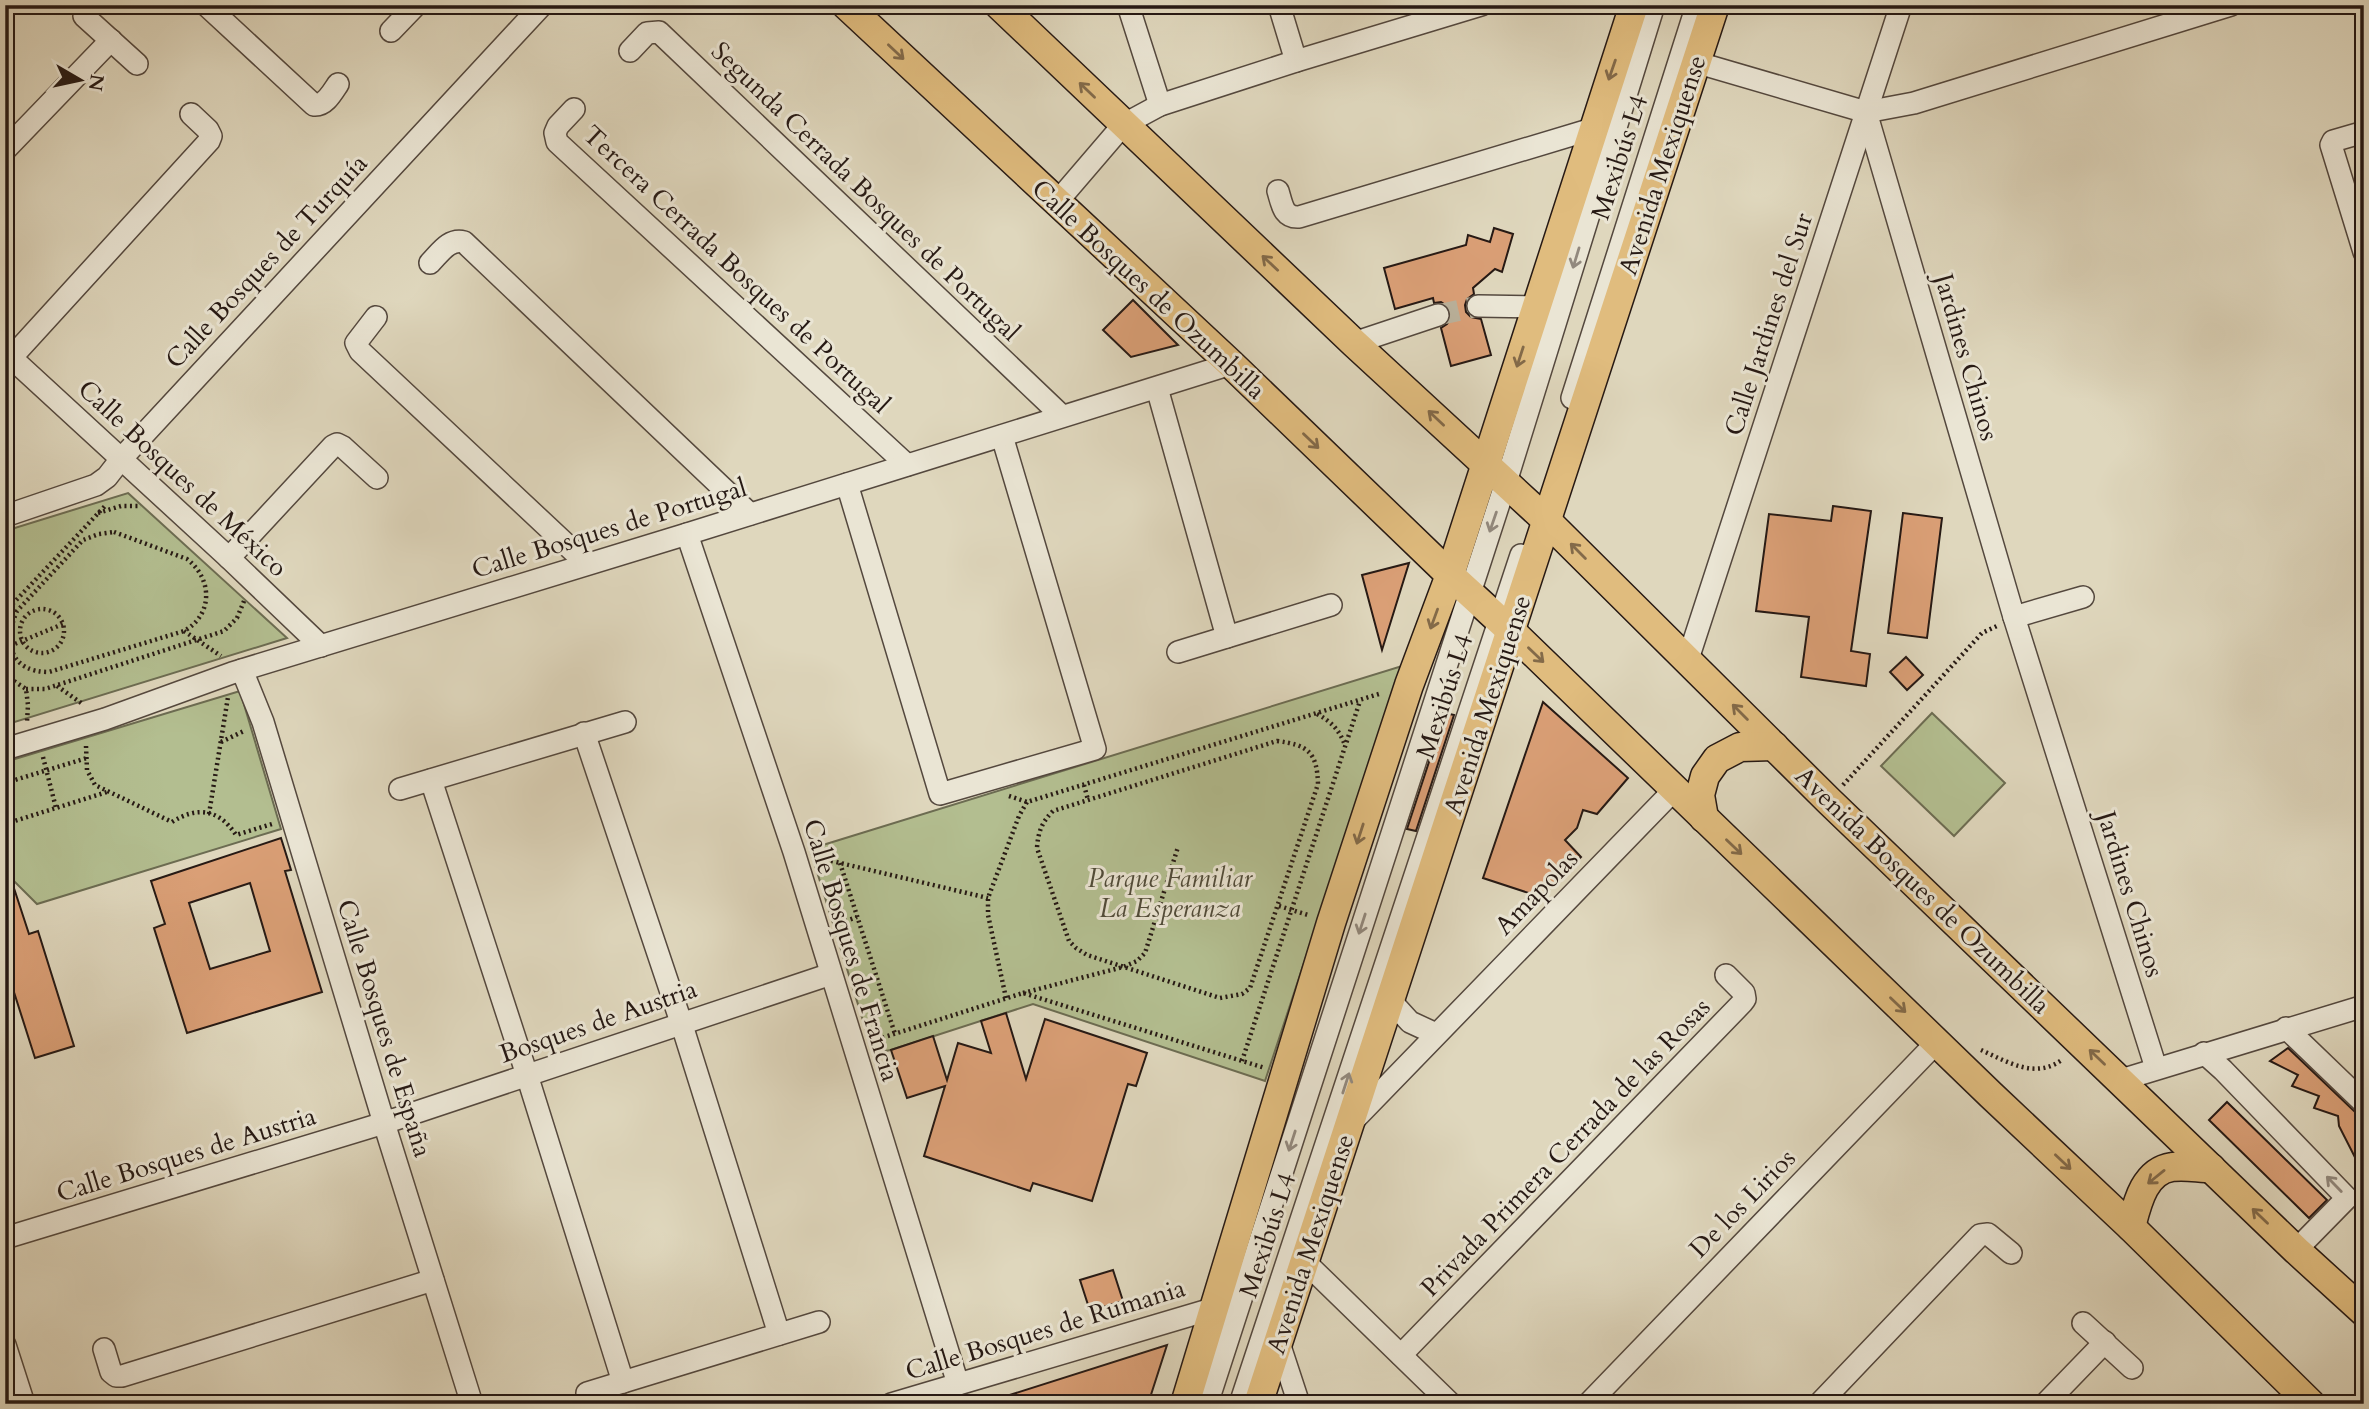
<svg xmlns="http://www.w3.org/2000/svg" width="2369" height="1409" font-family="Cardo,serif">
  <style>
    .green { fill: #b3be90; stroke: #6c6c52; stroke-width: 2 }
    .building { fill: #da9f76; stroke: #261914; stroke-width: 2; fill-rule: evenodd }
    .lines { fill: none; stroke-linecap: round; stroke-linejoin: round }
    .minor-tunnel { stroke: #bab19b; stroke-width: 21; stroke-dasharray: 21 10; stroke-linecap: butt }
    .minor-casing { stroke: #54483e; stroke-width: 24 }
    .major-casing { stroke: #261914; stroke-width: 31 }
    .path { stroke: #261914; stroke-width: 4.5; stroke-dasharray: 2 3.5; stroke-linecap: butt }
    .minor { stroke: #eae5d4; stroke-width: 21 }
    .major { stroke: #e0bc7e; stroke-width: 28 }
    .oneway { stroke: #836a49 }
    .oneway2 { stroke: #92897e }
    .labels { text-anchor: middle; stroke-width: 6; stroke-linejoin: round; paint-order: stroke }
    .street-label { font-size: 26px; fill: #261914; stroke: #eae5d4 }
    .park-label { font-size: 26px; font-style: italic; fill: #504b39; stroke: #eae5d4 }
  </style>
  <rect width="100%" height="100%" fill="#dfd7bd"/>
  <filter id="stains"><feTurbulence type="fractalNoise" baseFrequency=".00286" numOctaves="4"/><feColorMatrix values="0 0 0 0 .2 0 0 0 0 .09 0 0 0 0 .02 0 0 0 .5 -.17"/></filter>
  <radialGradient id="worn" r=".72"><stop offset=".6" stop-color="#630" stop-opacity="0"/><stop offset="1" stop-color="#630" stop-opacity=".3"/></radialGradient>
  <g class="green">
    <polygon points="128,493 287,638 5,725 5,531"/>
    <polygon points="1402,666 1265,1081 1033,1004 891,1050 873,1053 810,849"/>
    <polygon points="240,691 281,829 37,904 9,876 5,877 5,762"/>
    <polygon points="1932,713 2005,783 1954,836 1881,766"/>
  </g>
  <g class="building">
    <polygon points="1494,228 1513,234 1502,272 1495,269 1473,288 1474,294 1467,299 1465,305 1466,312 1471,317 1481,319 1491,355 1451,366 1441,328 1447,324 1451,318 1451,312 1447,306 1441,302 1434,303 1433,298 1395,309 1384,268 1466,245 1468,235 1490,242"/>
    <polygon points="1133,300 1178,345 1131,357 1103,330"/>
    <polygon points="1833,506 1871,511 1851,651 1870,654 1866,686 1801,677 1809,617 1756,611 1769,514 1831,521"/>
    <polygon points="1903,513 1942,518 1927,638 1888,633"/>
    <polygon points="1409,563 1382,650 1362,575"/>
    <polygon points="1906,657 1923,675 1907,690 1890,672"/>
    <polygon points="1543,702 1628,778 1597,814 1583,810 1577,828 1565,840 1581,857 1541,897 1483,878"/>
    <polygon points="1445,713 1454,715 1416,831 1407,829"/>
    <path d="M281 838 291 870 285 871 322 992 187 1033 154 928 165 924 151 881ZM250 883 270 951 210 969 189 903Z"/>
    <polygon points="9,873 29,934 38,931 74,1046 35,1058 5,964 5,874"/>
    <polygon points="1006,1013 1026,1079 1045,1019 1147,1053 1136,1086 1128,1084 1092,1201 1033,1183 1030,1191 924,1156 945,1086 907,1098 891,1050 933,1036 947,1080 958,1043 991,1053 981,1021"/>
    <polygon points="2288,1048 2355,1112 2364,1116 2364,1175 2339,1126 2338,1116 2314,1108 2319,1096 2292,1086 2298,1075 2270,1061"/>
    <polygon points="2227,1102 2327,1200 2309,1218 2209,1120"/>
    <polygon points="1113,1270 1123,1301 1090,1311 1080,1280"/>
    <polygon points="1167,1345 1148,1404 994,1404 994,1400"/>
  </g>
  <g class="lines">
    <polyline class="minor-tunnel" points="1438,315 1478,306"/>
    <defs>
      <g id="minor">
        <path d="M206 5 314 105C325 106 332 93 338 84"/>
        <polyline points="1128,5 1160,105"/>
        <polyline points="1279,5 1296,61"/>
        <polyline points="84,16 137,64"/>
        <polyline points="391,31 416,5"/>
        <polyline points="630,51 647,33 659,32 1062,416"/>
        <polyline points="1695,62 1866,112 1914,103 2231,5"/>
        <polyline points="574,109 558,126 555,133 557,142 907,465"/>
        <polyline points="1866,112 2014,617 2156,1068"/>
        <polyline points="2364,132 2333,141 2331,145 2364,252"/>
        <polyline points="5,150 111,40"/>
        <path d="M1278 191C1282 204 1283 218 1299 217L1592 129"/>
        <polyline points="1057,202 1123,125 1160,105 1296,61 1481,5"/>
        <path d="M430 263C440 253 449 238 464 242L750 514"/>
        <polyline points="1478,306 1536,307"/>
        <polyline points="376,317 356,343 360,351 586,563"/>
        <polyline points="1354,343 1438,315"/>
        <polyline points="5,352 229,558 321,646"/>
        <polyline points="5,359 11,358 209,141 211,136 208,130 191,114"/>
        <polyline points="1157,388 1227,637"/>
        <polyline points="1572,398 1697,5"/>
        <polyline points="847,484 940,794 1095,749 1002,436"/>
        <polyline points="5,516 96,485 107,477 121,459 542,5"/>
        <polyline points="687,534 794,852 958,1384"/>
        <polyline points="229,558 333,446 337,444 343,447 377,478"/>
        <polyline points="2014,617 2083,597"/>
        <polyline points="1178,652 1331,605"/>
        <polyline points="1688,659 1901,5"/>
        <polyline points="242,670 263,722 384,1123 472,1404"/>
        <polyline points="584,733 681,1022 779,1334"/>
        <polyline points="5,749 105,719 232,673 687,534 1231,364"/>
        <polyline points="431,780 527,1075 623,1382"/>
        <polyline points="400,789 625,722"/>
        <polyline points="1390,1000 1410,1022 1436,1034"/>
        <polyline points="2286,1028 2364,1103"/>
        <polyline points="2204,1053 2223,1070 2347,1198 2296,1250"/>
        <polyline points="2121,1080 2364,1006"/>
        <polyline points="1353,1121 1675,789"/>
        <polyline points="5,1238 384,1123 831,974"/>
        <polyline points="1304,1261 1451,1404"/>
        <polyline points="2083,1323 2132,1368"/>
        <polyline points="1278,1340 1299,1404"/>
        <polyline points="5,1345 24,1404"/>
        <polyline points="104,1349 111,1372 116,1376 122,1376 433,1280"/>
        <polyline points="1401,1355 1742,1003 1745,999 1744,993 1726,975"/>
        <polyline points="587,1393 819,1322"/>
        <polyline points="891,1404 1215,1308"/>
        <polyline points="1207,1404 1506,482 1654,5"/>
        <polyline points="1240,1404 1521,555"/>
        <polyline points="1588,1404 1937,1042"/>
        <polyline points="1819,1404 1980,1235 1988,1234 2011,1253"/>
        <polyline points="2045,1404 2105,1342"/>
      </g>
      <g id="major">
        <polyline points="846,5 1231,364 1450,575 1511,631 1991,1095 2131,1227 2311,1404"/>
        <polyline points="999,5 1354,343 1546,520 1829,801 2296,1250 2364,1312"/>
        <polyline points="1704,818 1700,795 1705,776 1717,759 1740,747 1774,746"/>
        <path d="M2131 1227C2137 1204 2144 1171 2172 1167 2184 1165 2199 1168 2211 1168"/>
        <polyline points="1185,1404 1331,923 1409,685 1450,575 1634,5"/>
        <polyline points="1258,1404 1715,5"/>
      </g>
    </defs>
    <use href="#minor" class="minor-casing"/>
    <use href="#major" class="major-casing"/>
    <g class="path">
      <polyline points="98,513 121,506 141,506"/>
      <path d="M114 532 187 559C213 579 213 615 184 631L49 672C10 672 3 643 17 611L83 540 99 534Z"/>
      <circle cx="42" cy="631" r="22"/>
      <polyline points="5,612 105,506"/>
      <polyline points="184,631 221,656"/>
      <polyline points="5,648 63,624"/>
      <polyline points="5,675 26,689 28,705 27,722"/>
      <polyline points="57,686 84,705"/>
      <polyline points="26,689 45,689 224,631 237,618 244,601"/>
      <path d="M1317 714C1332 722 1339 730 1345 745"/>
      <path d="M1277 741C1308 745 1317 752 1318 784L1250 988 1242 994 1220 998 1087 955 1076 948 1069 941 1037 848C1038 832 1042 822 1053 811Z"/>
      <polyline points="221,742 244,731"/>
      <path d="M86 746 87 770 95 785 172 822C197 806 219 809 236 835L272 824"/>
      <polyline points="43,757 56,808"/>
      <polyline points="5,783 87,758"/>
      <polyline points="1084,785 1088,800"/>
      <polyline points="1843,785 1982,633 1997,626"/>
      <polyline points="1009,796 1027,802 1382,693"/>
      <polyline points="209,814 228,697"/>
      <polyline points="5,824 107,792"/>
      <polyline points="815,857 988,898"/>
      <polyline points="840,863 895,1034"/>
      <polyline points="1279,906 1308,915"/>
      <polyline points="835,925 857,917"/>
      <polyline points="1023,993 1123,967 1137,961 1145,953 1178,847"/>
      <polyline points="1006,998 988,915 988,898 1019,816 1027,802"/>
      <polyline points="872,1041 1023,993 1265,1068"/>
      <path d="M1981 1050C2008 1062 2036 1080 2063 1059"/>
      <polyline points="1242,1061 1360,701"/>
    </g>
    <use href="#minor" class="minor"/>
    <use href="#major" class="major"/>
  </g>
  <defs><path id="oneway-shaft" d="M-6 0H5M1.5-3L5.5 0L1.5 3" fill="none" stroke-width="1.6" stroke-linecap="round" stroke-linejoin="round" transform="scale(1.75)"/></defs>
  <g class="oneway">
    <use href="#oneway-shaft" transform="translate(896 52) rotate(43)"/>
    <use href="#oneway-shaft" transform="translate(1612 70) rotate(109)"/>
    <use href="#oneway-shaft" transform="translate(1087 90) rotate(-136)"/>
    <use href="#oneway-shaft" transform="translate(1270 263) rotate(-137)"/>
    <use href="#oneway-shaft" transform="translate(1520 357) rotate(108)"/>
    <use href="#oneway-shaft" transform="translate(1436 418) rotate(-137)"/>
    <use href="#oneway-shaft" transform="translate(1311 441) rotate(44)"/>
    <use href="#oneway-shaft" transform="translate(1578 551) rotate(-135)"/>
    <use href="#oneway-shaft" transform="translate(1434 619) rotate(110)"/>
    <use href="#oneway-shaft" transform="translate(1536 655) rotate(44)"/>
    <use href="#oneway-shaft" transform="translate(1740 712) rotate(-135)"/>
    <use href="#oneway-shaft" transform="translate(1360 834) rotate(108)"/>
    <use href="#oneway-shaft" transform="translate(1734 847) rotate(44)"/>
    <use href="#oneway-shaft" transform="translate(1898 1005) rotate(44)"/>
    <use href="#oneway-shaft" transform="translate(2097 1057) rotate(-136)"/>
    <use href="#oneway-shaft" transform="translate(2063 1162) rotate(43)"/>
    <use href="#oneway-shaft" transform="translate(2156 1177) rotate(141)"/>
    <use href="#oneway-shaft" transform="translate(2260 1216) rotate(-136)"/>
  </g>
  <g class="oneway2">
    <use href="#oneway-shaft" transform="translate(1576 258) rotate(107)"/>
    <use href="#oneway-shaft" transform="translate(1493 522) rotate(109)"/>
    <use href="#oneway-shaft" transform="translate(1362 924) rotate(108)"/>
    <use href="#oneway-shaft" transform="translate(1346 1083) rotate(-72)"/>
    <use href="#oneway-shaft" transform="translate(1292 1141) rotate(108)"/>
    <use href="#oneway-shaft" transform="translate(2334 1184) rotate(-134)"/>
  </g>
  <g class="labels">
    <g class="street-label">
      <text transform="translate(1619 157) rotate(-72)" y="9">Mexibús L4</text>
      <text transform="translate(1662 165) rotate(-72)" y="9">Avenida Mexiquense</text>
      <text transform="translate(866 191) rotate(44)" y="9">Segunda Cerrada Bosques de Portugal</text>
      <text transform="translate(266 261) rotate(-47)" y="9">Calle Bosques de Turquía</text>
      <text transform="translate(737 269) rotate(43)" y="9">Tercera Cerrada Bosques de Portugal</text>
      <text transform="translate(1149 289) rotate(43)" y="9">Calle Bosques de Ozumbilla</text>
      <text transform="translate(1768 324) rotate(-72)" y="9">Calle Jardines del Sur</text>
      <text transform="translate(1967 357) rotate(74)" y="9">Jardines Chinos</text>
      <text transform="translate(183 478) rotate(43)" y="9">Calle Bosques de México</text>
      <text transform="translate(609 528) rotate(-17)" y="9">Calle Bosques de Portugal</text>
      <text transform="translate(1444 696) rotate(-72)" y="9">Mexibús L4</text>
      <text transform="translate(1487 705) rotate(-72)" y="9">Avenida Mexiquense</text>
      <text transform="translate(1923 890) rotate(44)" y="9">Avenida Bosques de Ozumbilla</text>
      <text transform="translate(1536 892) rotate(-46)" y="9">Amapolas</text>
      <text transform="translate(2131 894) rotate(73)" y="9">Jardines Chinos</text>
      <text transform="translate(852 950) rotate(73)" y="9">Calle Bosques de Francia</text>
      <text transform="translate(598 1021) rotate(-19)" y="9">Bosques de Austria</text>
      <text transform="translate(385 1028) rotate(73)" y="9">Calle Bosques de España</text>
      <text transform="translate(1565 1147) rotate(-46)" y="9">Privada Primera Cerrada de las Rosas</text>
      <text transform="translate(186 1154) rotate(-17)" y="9">Calle Bosques de Austria</text>
      <text transform="translate(1742 1203) rotate(-46)" y="9">De los Lirios</text>
      <text transform="translate(1267 1235) rotate(-72)" y="9">Mexibús L4</text>
      <text transform="translate(1310 1244) rotate(-72)" y="9">Avenida Mexiquense</text>
      <text transform="translate(1045 1329) rotate(-17)" y="9">Calle Bosques de Rumania</text>
    </g>
    <g class="park-label">
      <text x="1170" y="887">Parque Familiar<tspan x="1170" dy="30">La Esperanza</tspan></text>
    </g>
  </g>
  <rect width="2369" height="1409" fill="none" stroke="#dfd7bd" stroke-width="28"/>
  <rect x="7" y="7" width="2355" height="1395" fill="none" stroke="#261914" stroke-width="3.5"/>
  <rect x="14" y="14" width="2341" height="1381" fill="none" stroke="#261914" stroke-width="2"/>
  <g transform="translate(80 80) rotate(99)" stroke="#eae5d4" stroke-width="5" paint-order="stroke">
  <path d="M0-5L12 26L0 18L-12 26Z" fill="#261914"/>
  <text y="-10" font-size="19" font-weight="bold" text-anchor="middle" fill="#261914">N</text>
  </g>
  <rect width="100%" height="100%" filter="url(#stains)"/>
  <rect width="100%" height="100%" fill="url(#worn)"/>
</svg>
